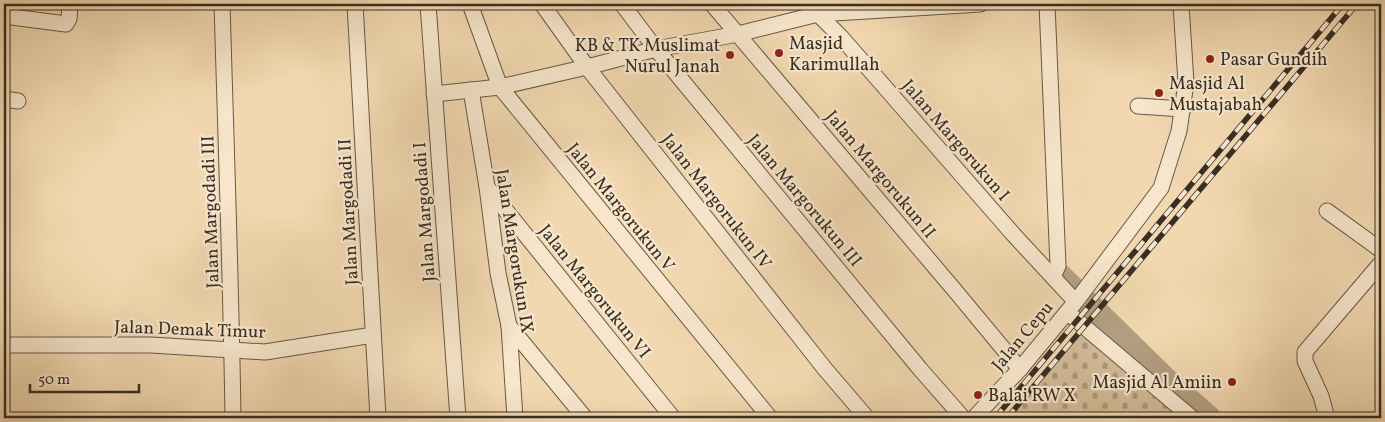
<svg xmlns="http://www.w3.org/2000/svg" width="1385" height="422" font-family="Vollkorn,serif">
  <style>
    .cemetery { fill: url(#cemetery-stones); stroke: #84755e }
    .lines { fill: none; stroke-linecap: round; stroke-linejoin: round }
    .river { stroke: #b29f81; stroke-width: 26 }
    .minor-casing { stroke: #665948; stroke-width: 17 }
    .minor { stroke: #f7e6cc; stroke-width: 15 }
    .rail-casing { stroke: #372f25; stroke-width: 5.5 }
    .rail { stroke: #f7e6cc; stroke-width: 4; stroke-dasharray: 11; stroke-linecap: butt }
    .poi-dot { fill: #8f2418; stroke: #f7e6cc; stroke-width: 2 }
    .labels { text-anchor: middle; stroke-width: 4.5; stroke-linejoin: round; paint-order: stroke }
    .poi-label { font-size: 18px; fill: #372f25; stroke: #f7e6cc; text-anchor: start }
    .street-label { font-size: 18px; fill: #372f25; stroke: #f7e6cc }
  </style>
  <defs>
    <pattern id="cemetery-stones" width="16" height="16" patternUnits="userSpaceOnUse" patternTransform="scale(1.25)"><rect width="16" height="16" fill="#d2bb98"/><path d="M2 7V4a2 2 0 0 1 4 0v3zM10 15v-3a2 2 0 0 1 4 0v3z" fill="#ab987c"/></pattern>
  </defs>
  <rect width="100%" height="100%" fill="#f2d8b0"/>
  <filter id="stains"><feTurbulence type="fractalNoise" baseFrequency=".004" numOctaves="4"/><feColorMatrix values="0 0 0 0 .2 0 0 0 0 .09 0 0 0 0 .02 0 0 0 .5 -.17"/></filter>
  <radialGradient id="worn" r=".72"><stop offset=".6" stop-color="#630" stop-opacity="0"/><stop offset="1" stop-color="#630" stop-opacity=".3"/></radialGradient>
  <polygon class="cemetery" points="1090,319 1201,418 1011,418 1037,384"/>
  <g class="lines">
    <polyline class="river" points="1060,277 1167,382 1208,418"/>
    <defs>
      <g id="minor">
        <path d="M222 4C226 142 231 280 233 418"/>
        <polyline points="355,4 378,418"/>
        <polyline points="428,4 458,418"/>
        <polyline points="470,4 500,87 770,418"/>
        <polyline points="542,4 587,67 825,369 867,418"/>
        <polyline points="622,4 656,49 920,369 963,418"/>
        <polyline points="712,4 957,293 1020,369"/>
        <polyline points="808,4 841,37 1013,234 1075,301"/>
        <polyline points="1047,4 1058,266 1053,277"/>
        <polyline points="4,16 66,24 69,19 70,4"/>
        <polyline points="471,90 487,187 498,273 509,326 515,418"/>
        <polyline points="434,94 500,87 587,67 656,49 738,34 818,14 980,4"/>
        <polyline points="4,99 18,101"/>
        <polyline points="1138,106 1183,109"/>
        <polyline points="487,187 673,418"/>
        <polyline points="1327,211 1381,250"/>
        <polyline points="1067,312 1192,418"/>
        <polyline points="509,326 585,418"/>
        <polyline points="4,345 151,345 265,352 373,335"/>
        <polyline points="974,418 1020,369 1077,300 1161,188 1179,131 1186,83 1181,4"/>
        <polyline points="1327,418 1321,396 1305,361 1305,352 1381,263"/>
      </g>
    </defs>
    <use href="#minor" class="minor-casing"/>
    <use href="#minor" class="minor"/>
    <defs>
      <g id="rail">
        <polyline points="995,418 1343,4"/>
        <polyline points="1007,418 1357,4"/>
      </g>
    </defs>
    <use href="#rail" class="rail-casing"/>
    <use href="#rail" class="rail"/>
  </g>
  <g class="poi-dot">
    <circle cx="779" cy="53" r="5"/>
    <circle cx="730" cy="55" r="5"/>
    <circle cx="1210" cy="59" r="5"/>
    <circle cx="1159" cy="93" r="5"/>
    <circle cx="1232" cy="382" r="5"/>
    <circle cx="978" cy="395" r="5"/>
  </g>
  <g class="labels">
    <g class="poi-label">
      <text x="789" y="49">Masjid<tspan x="789" dy="21">Karimullah</tspan></text>
      <text x="720" y="51" text-anchor="end">KB &amp; TK Muslimat<tspan x="720" dy="21">Nurul Janah</tspan></text>
      <text x="1220" y="65">Pasar Gundih</text>
      <text x="1169" y="89">Masjid Al<tspan x="1169" dy="21">Mustajabah</tspan></text>
      <text x="1222" y="388" text-anchor="end">Masjid Al Amiin</text>
      <text x="988" y="401">Balai RW X</text>
    </g>
    <g class="street-label">
      <text transform="translate(956 140) rotate(49)" y="6">Jalan Margorukun I</text>
      <text transform="translate(881 174) rotate(50)" y="6">Jalan Margorukun II</text>
      <text transform="translate(805 200) rotate(50)" y="6">Jalan Margorukun III</text>
      <text transform="translate(717 201) rotate(52)" y="6">Jalan Margorukun IV</text>
      <text transform="translate(621 207) rotate(51)" y="6">Jalan Margorukun V</text>
      <text transform="translate(210 212) rotate(-92)" y="6">Jalan Margodadi III</text>
      <text transform="translate(348 212) rotate(-93)" y="6">Jalan Margodadi II</text>
      <text transform="translate(424 212) rotate(-94)" y="6">Jalan Margodadi I</text>
      <text transform="translate(515 251) rotate(81)" y="6">Jalan Margorukun IX</text>
      <text transform="translate(595 291) rotate(51)" y="6">Jalan Margorukun VI</text>
      <text transform="translate(190 329) rotate(2)" y="6">Jalan Demak Timur</text>
      <text transform="translate(1022 336) rotate(-50)" y="6">Jalan Cepu</text>
    </g>
  </g>
  <rect width="1385" height="422" fill="none" stroke="#f2d8b0" stroke-width="20"/>
  <rect x="5" y="5" width="1375" height="412" fill="none" stroke="#372f25" stroke-width="2.5"/>
  <rect x="10" y="10" width="1365" height="402" fill="none" stroke="#372f25"/>
  <path d="M30 384v8h109v-8" fill="none" stroke="#372f25" stroke-width="2.5"/>
  <text x="38" y="384" font-size="15" fill="#372f25" stroke="#f7e6cc" stroke-width="4" paint-order="stroke">50 m</text>
  <rect width="100%" height="100%" filter="url(#stains)"/>
  <rect width="100%" height="100%" fill="url(#worn)"/>
</svg>
